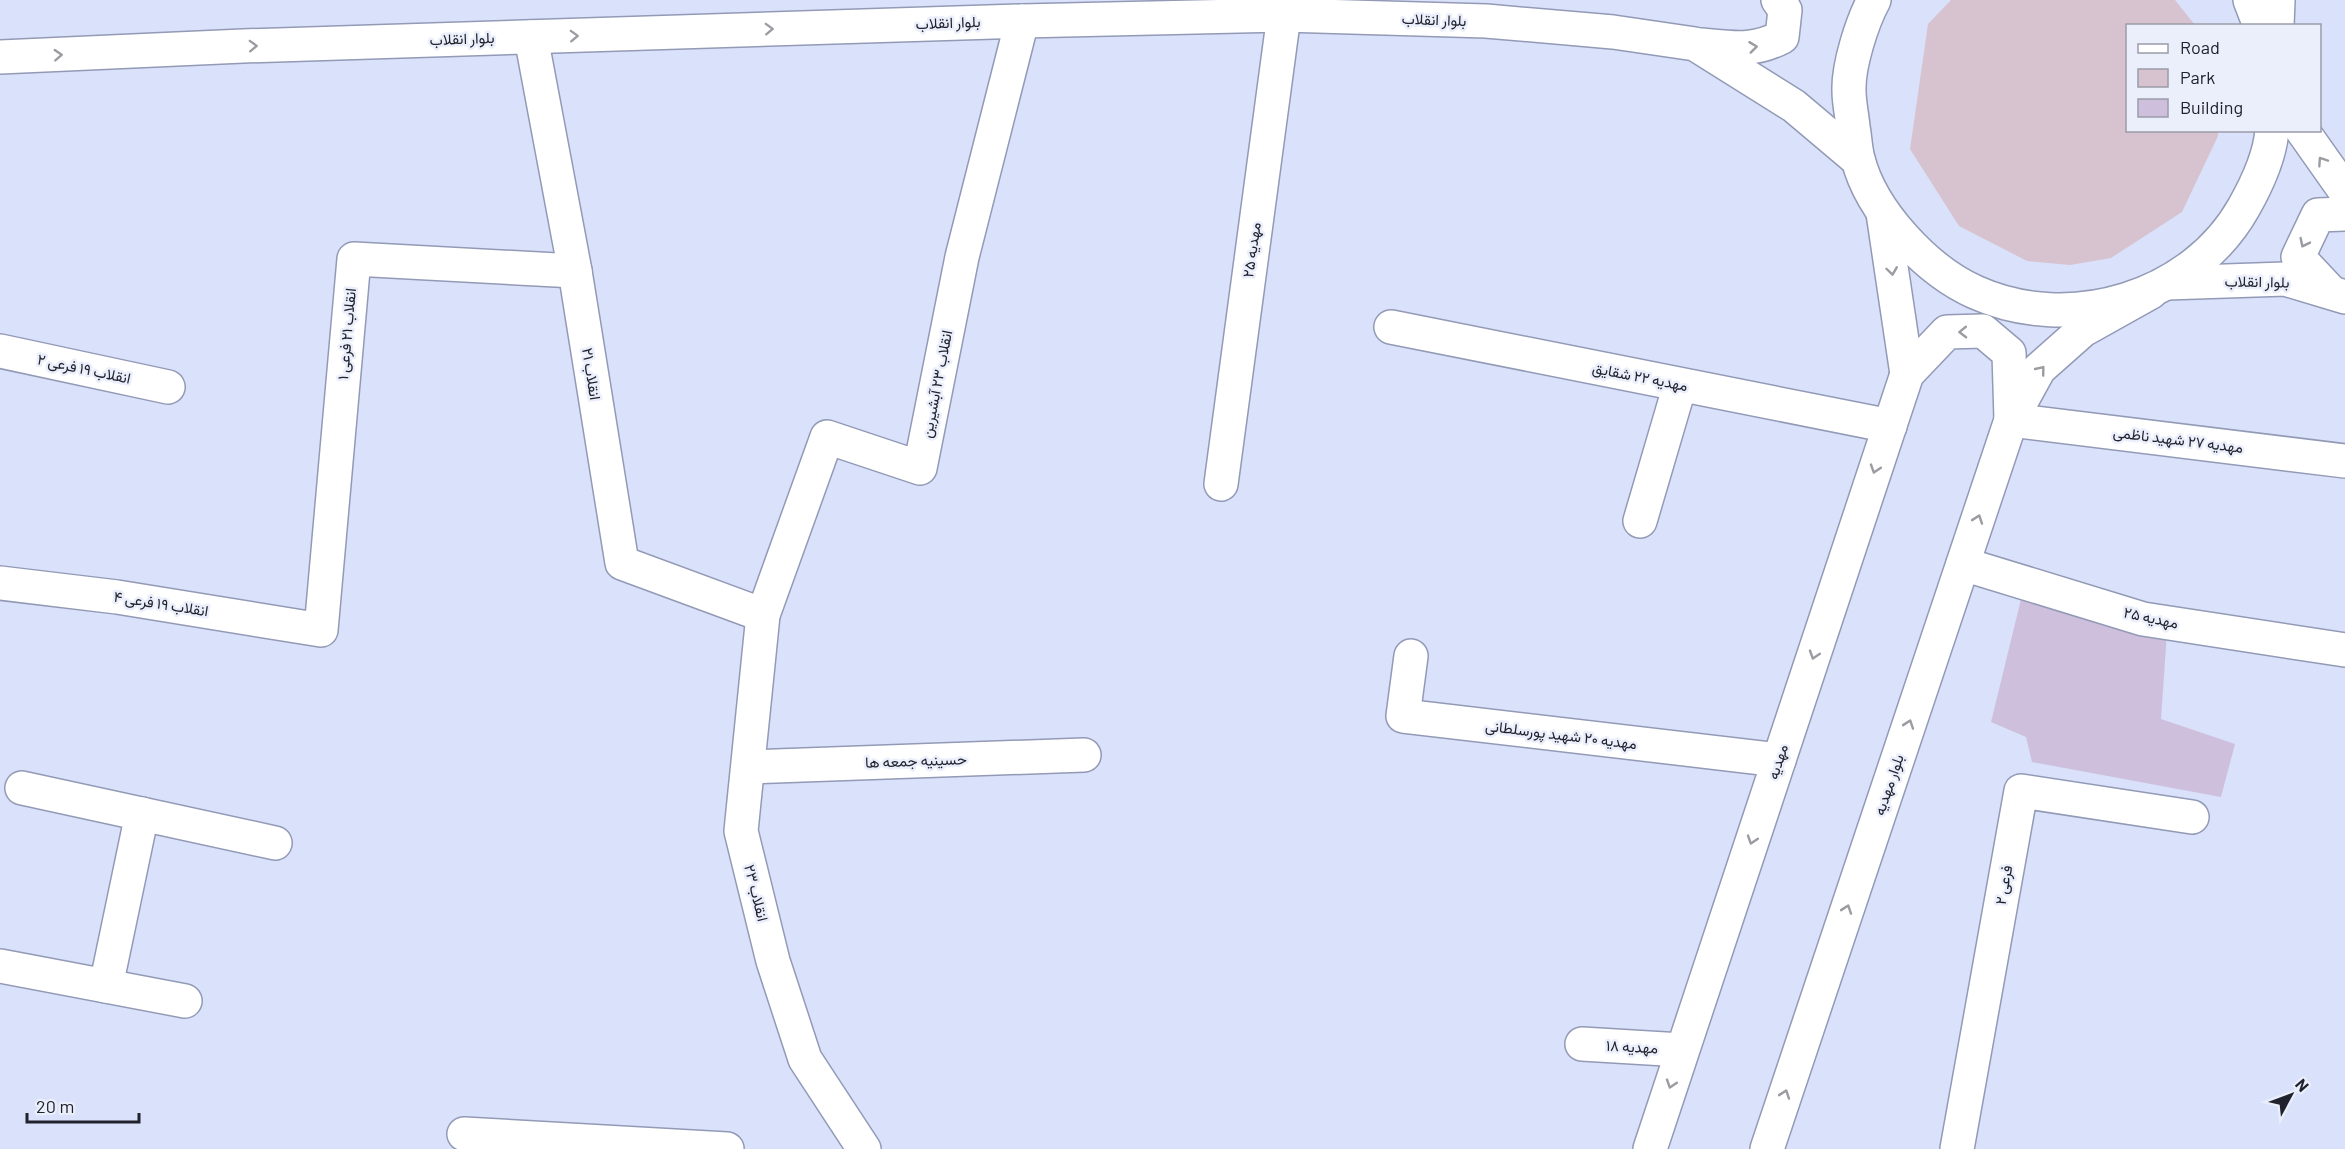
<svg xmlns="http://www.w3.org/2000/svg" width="2345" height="1149" font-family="Barlow,Vazirmatn,sans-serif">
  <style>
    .green { fill: #d7c3cf }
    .building { fill: #cec0dd }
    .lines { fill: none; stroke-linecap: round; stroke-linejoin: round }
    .minor-casing { stroke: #929ab6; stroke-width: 36 }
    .major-casing { stroke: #929ab6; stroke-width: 36 }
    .minor { stroke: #fff; stroke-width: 33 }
    .major { stroke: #fff; stroke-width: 33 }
    .oneway { stroke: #9b9ca1 }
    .labels { text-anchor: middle; stroke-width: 5; stroke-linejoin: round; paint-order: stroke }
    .street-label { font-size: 15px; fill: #20232e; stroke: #ebeffb }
  </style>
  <rect width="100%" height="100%" fill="#dae1fa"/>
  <polygon class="green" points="1951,0 2175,0 2195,25 2128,26 2128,130 2218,131 2218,136 2182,212 2111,258 2070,265 2027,261 1959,226 1910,149 1928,24"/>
  <polygon class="building" points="2022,595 2167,632 2161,719 2235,744 2221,797 2032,762 2026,737 1991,722"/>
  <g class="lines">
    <defs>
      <g id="minor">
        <polyline points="531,37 575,271 622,563 763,615"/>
        <polyline points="1391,327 1890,426"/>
        <polyline points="0,351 168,387"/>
        <polyline points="2011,420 2345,461"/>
        <polyline points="1221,484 1284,15"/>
        <polyline points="1640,521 1680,385"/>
        <polyline points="1963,564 2143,619 2345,650"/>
        <polyline points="0,583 117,597 321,630 354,259 575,271"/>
        <polyline points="1411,656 1403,716 1779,760"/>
        <polyline points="748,767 1084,755"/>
        <polyline points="22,788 275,843"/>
        <polyline points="0,966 185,1001"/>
        <polyline points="106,986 142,814"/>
        <polyline points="1582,1044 1682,1050"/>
        <polyline points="464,1134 727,1149"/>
        <polyline points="864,1149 805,1059 773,961 741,831 763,615 827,437 920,468 962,257 1022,21"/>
        <polyline points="1957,1149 2021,791 2192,817"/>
      </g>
      <g id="major">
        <path d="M1874 0C1862 22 1848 66 1849 91 1849 103 1852 115 1853 127 1855 137 1855 148 1858 159 1871 211 1926 270 1975 292 2070 335 2193 298 2244 207 2257 184 2270 157 2272 130"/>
        <polyline points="2250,0 2260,26"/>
        <polyline points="2277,26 2278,0"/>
        <path d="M1702 45C1734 48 1753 52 1782 37L1785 10 1778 0"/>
        <polyline points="0,57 243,46 1022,21 1284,15 1486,21 1613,32 1695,44 1794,106 1858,160"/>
        <polyline points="2302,130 2345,191"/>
        <polyline points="1883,213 1907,374"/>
        <polyline points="2167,283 2285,279 2345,297"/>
        <polyline points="2330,291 2298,257 2318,215 2345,214"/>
        <polyline points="1650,1149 1907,374 1947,332 1983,331 2009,353 2011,420"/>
        <polyline points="1767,1149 2011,420 2039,369 2083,330 2151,292"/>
      </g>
    </defs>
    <use href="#minor" class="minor-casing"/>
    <use href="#major" class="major-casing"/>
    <use href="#minor" class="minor"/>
    <use href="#major" class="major"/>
  </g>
  <defs><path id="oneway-chevron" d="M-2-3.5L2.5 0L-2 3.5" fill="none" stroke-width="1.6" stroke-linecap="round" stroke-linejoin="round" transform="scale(1.5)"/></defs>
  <g class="oneway">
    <use href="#oneway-chevron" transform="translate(769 29) rotate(-2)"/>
    <use href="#oneway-chevron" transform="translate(574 36) rotate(-2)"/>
    <use href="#oneway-chevron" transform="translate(253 46) rotate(-2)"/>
    <use href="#oneway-chevron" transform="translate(1753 47) rotate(-7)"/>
    <use href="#oneway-chevron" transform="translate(58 55) rotate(-3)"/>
    <use href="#oneway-chevron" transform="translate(2322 161) rotate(-124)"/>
    <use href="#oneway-chevron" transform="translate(2304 243) rotate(116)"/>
    <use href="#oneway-chevron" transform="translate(1892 271) rotate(82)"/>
    <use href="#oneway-chevron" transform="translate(1963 332) rotate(179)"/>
    <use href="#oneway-chevron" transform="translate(2041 370) rotate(-51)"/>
    <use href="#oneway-chevron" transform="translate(1875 469) rotate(108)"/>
    <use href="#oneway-chevron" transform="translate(1978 519) rotate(-71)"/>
    <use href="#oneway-chevron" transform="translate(1814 655) rotate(108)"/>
    <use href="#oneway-chevron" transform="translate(1909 724) rotate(-71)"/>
    <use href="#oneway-chevron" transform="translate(1752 840) rotate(108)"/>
    <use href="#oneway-chevron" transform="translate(1847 909) rotate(-71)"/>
    <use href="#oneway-chevron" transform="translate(1671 1084) rotate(108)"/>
    <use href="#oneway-chevron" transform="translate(1785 1094) rotate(-71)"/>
  </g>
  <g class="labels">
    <g class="street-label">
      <text transform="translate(1434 20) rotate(2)" y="5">بلوار انقلاب</text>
      <text transform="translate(948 23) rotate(-2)" y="5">بلوار انقلاب</text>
      <text transform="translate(462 39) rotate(-2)" y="5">بلوار انقلاب</text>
      <text transform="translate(1252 250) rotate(-82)" y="5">مهدیه ۲۵</text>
      <text transform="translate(2257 282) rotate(1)" y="5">بلوار انقلاب</text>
      <text transform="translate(347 334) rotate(-85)" y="5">انقلاب ۲۱ فرعی ۱</text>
      <text transform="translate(84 369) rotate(12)" y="5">انقلاب ۱۹ فرعی ۲</text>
      <text transform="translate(591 374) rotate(81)" y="5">انقلاب ۲۱</text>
      <text transform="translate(1640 377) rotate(11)" y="5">مهدیه ۲۲ شقایق</text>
      <text transform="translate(937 384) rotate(-79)" y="5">انقلاب ۲۳ آبشیرین</text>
      <text transform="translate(2178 440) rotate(7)" y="5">مهدیه ۲۷ شهید ناظمی</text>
      <text transform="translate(161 604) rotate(9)" y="5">انقلاب ۱۹ فرعی ۴</text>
      <text transform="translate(2151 618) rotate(12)" y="5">مهدیه ۲۵</text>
      <text transform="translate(1561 735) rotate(7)" y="5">مهدیه ۲۰ شهید پورسلطانی</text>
      <text transform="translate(916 761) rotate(-2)" y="5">حسینیه جمعه ها</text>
      <text transform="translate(1778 762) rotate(-72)" y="5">مهدیه</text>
      <text transform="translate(1889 785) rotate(-71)" y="5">بلوار مهدیه</text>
      <text transform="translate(2004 885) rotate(-80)" y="5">فرعی ۲</text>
      <text transform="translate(756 893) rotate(76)" y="5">انقلاب ۲۳</text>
      <text transform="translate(1632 1047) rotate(3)" y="5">مهدیه ۱۸</text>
    </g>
  </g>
  <rect x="2126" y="24" width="195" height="108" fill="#ebeffb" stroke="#9a9da9" stroke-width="1.5"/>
  <rect x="2138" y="44" width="30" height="9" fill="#ffffff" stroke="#9a9da9" stroke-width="1.5"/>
  <text x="2180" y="54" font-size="18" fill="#20232e">Road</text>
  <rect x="2138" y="69" width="30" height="18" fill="#d7c3cf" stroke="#9a9da9" stroke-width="1.5"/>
  <text x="2180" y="84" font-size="18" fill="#20232e">Park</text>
  <rect x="2138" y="99" width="30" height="18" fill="#cec0dd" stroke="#9a9da9" stroke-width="1.5"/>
  <text x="2180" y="114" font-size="18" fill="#20232e">Building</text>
  <g transform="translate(2291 1095) rotate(49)" stroke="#ebeffb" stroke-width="4.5" paint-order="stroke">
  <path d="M0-4.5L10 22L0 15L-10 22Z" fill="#20232e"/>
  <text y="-9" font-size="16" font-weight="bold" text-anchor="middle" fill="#20232e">N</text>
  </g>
  <path d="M27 1113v9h112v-9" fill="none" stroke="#20232e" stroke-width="3"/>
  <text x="36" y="1113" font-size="18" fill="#20232e" stroke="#ebeffb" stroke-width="4.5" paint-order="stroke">20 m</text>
</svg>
